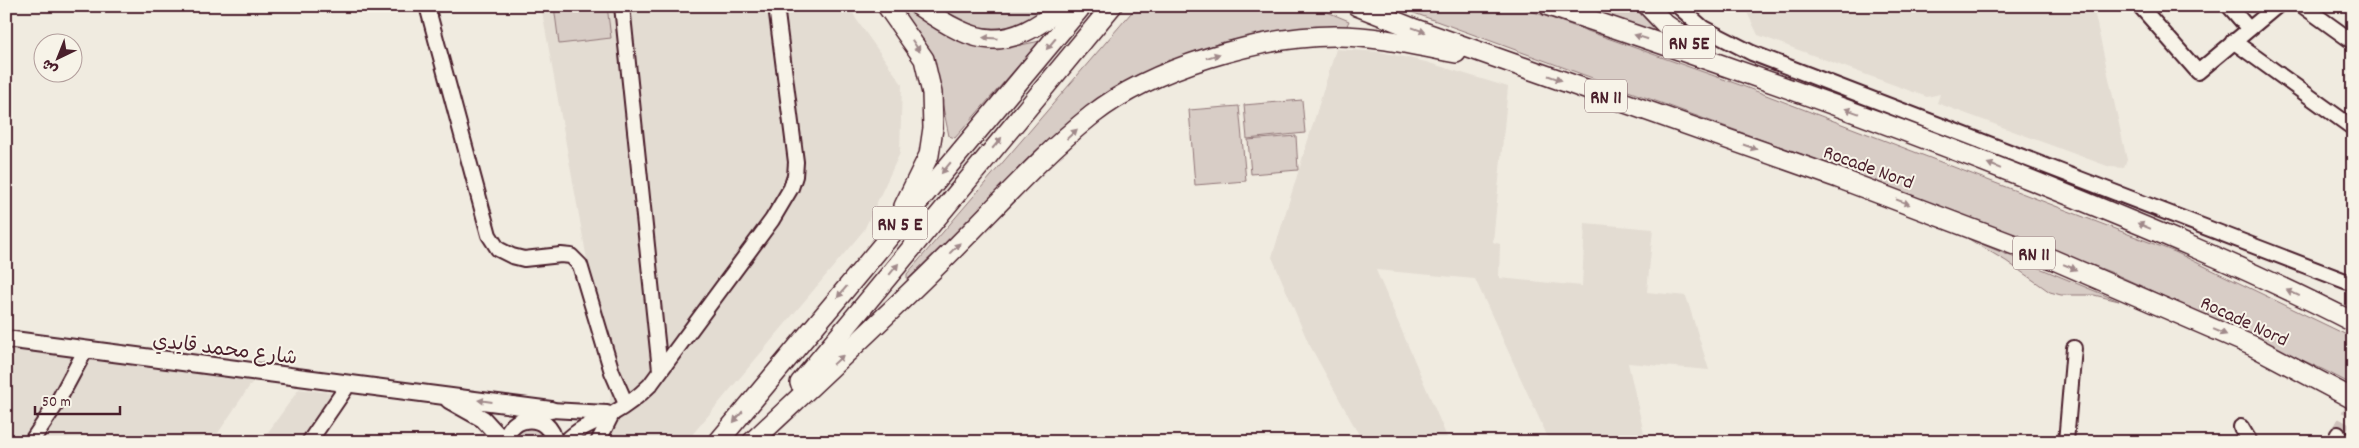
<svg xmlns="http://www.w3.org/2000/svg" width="2359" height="448" font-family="Dekko,'Playpen Sans Arabic',sans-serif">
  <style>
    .built { fill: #e3dcd2 }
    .green { fill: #d8cdc6; stroke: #917678 }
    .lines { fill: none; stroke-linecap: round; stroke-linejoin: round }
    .minor-tunnel { stroke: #cfc2bc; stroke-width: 14; stroke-dasharray: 14 7; stroke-linecap: butt }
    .minor-casing { stroke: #4a1f2b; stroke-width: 18 }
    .major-casing { stroke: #4a1f2b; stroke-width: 20 }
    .highway-casing { stroke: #4a1f2b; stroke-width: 22 }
    .minor { stroke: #f7f3e8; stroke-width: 14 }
    .major { stroke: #f7f3e8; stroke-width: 16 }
    .highway { stroke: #f7f3e8; stroke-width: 19 }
    .oneway { fill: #a0898a }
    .labels { text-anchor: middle; stroke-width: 4; stroke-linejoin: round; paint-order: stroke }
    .shield { fill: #f7f3e8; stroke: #7e5f64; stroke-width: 1 }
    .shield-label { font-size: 19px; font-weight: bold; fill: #4a1f2b }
    .street-label { font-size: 20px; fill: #4a1f2b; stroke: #f7f3e8 }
  </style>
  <rect width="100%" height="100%" fill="#f0ebe0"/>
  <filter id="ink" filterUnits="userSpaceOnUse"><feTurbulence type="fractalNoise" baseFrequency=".02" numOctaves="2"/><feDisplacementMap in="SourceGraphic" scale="10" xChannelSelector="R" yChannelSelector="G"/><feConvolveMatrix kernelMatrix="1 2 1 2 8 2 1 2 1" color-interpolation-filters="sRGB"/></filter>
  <g filter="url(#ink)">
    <g class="built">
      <polygon points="541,6 850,6 856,19 902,84 900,153 864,230 686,442 605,442 611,392"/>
      <polygon points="1744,6 2093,6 2127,160 2124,168 2110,167 1937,103 1940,94 1927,97 1758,35"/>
      <polygon points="1336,49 1381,52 1426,62 1508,87 1493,242 1500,244 1499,278 1582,286 1585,223 1653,229 1647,292 1686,296 1709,370 1628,363 1646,442 1550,442 1475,279 1376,270 1449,442 1363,442 1308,342 1272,257"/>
      <polygon points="6,347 253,381 212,442 6,442"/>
      <polygon points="299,389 341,394 307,442 261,442"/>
    </g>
    <g class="green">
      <polygon points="554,6 607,6 611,38 559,44"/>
      <polygon points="894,6 905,6 942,32 965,44 997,50 1040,41 955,138 949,136 938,83"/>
      <polygon points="935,6 1054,6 1011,29 977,27"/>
      <polygon points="1137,6 1313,6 1349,21 1345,30 1292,32 1249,37 1219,43 1173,62 1021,168 907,280 907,274"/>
      <polygon points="1395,6 1517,6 1740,85 2175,252 2353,338 2353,385 2324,370 2113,273 1842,169"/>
      <polygon points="1572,6 1633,6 1661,36"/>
      <polygon points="1302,100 1305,133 1247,139 1244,105"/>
      <polygon points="1239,106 1246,181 1195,185 1189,110"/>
      <polygon points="1296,136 1298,170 1251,174 1248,140"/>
      <polygon points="1967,238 2119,301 2094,295 2061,295 2050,292 2006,261"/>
      <polygon points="537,427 548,442 512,442 520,428"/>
    </g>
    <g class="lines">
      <polyline class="minor-tunnel" points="2338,434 2353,406"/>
      <defs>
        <g id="minor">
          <polyline points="427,6 489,235 498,249 512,256 524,259 561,255 571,256 580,265 612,372 626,404"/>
          <polyline points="622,6 660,370"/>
          <polyline points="1678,6 1703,28 1752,53 2353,284"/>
          <polyline points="2140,6 2198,72 2277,6"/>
          <polyline points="2229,6 2248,28"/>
          <polyline points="2303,6 2353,42"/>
          <polyline points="2233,41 2353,128"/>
          <polyline points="541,412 551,410 607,413"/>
          <polyline points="2241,427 2250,442"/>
          <polyline points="31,442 57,403 85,351"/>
          <polyline points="309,442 348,385"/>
          <path d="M565 442C583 425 592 424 612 414 626 406 639 396 650 385L772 220 791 188 795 176 796 162 776 6"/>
          <polyline points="598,442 612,414"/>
          <polyline points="2066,442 2074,348"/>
          <polyline points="2334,442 2338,434"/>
        </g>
        <g id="major">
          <polyline points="6,339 551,410"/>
          <polyline points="449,400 483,419 504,442"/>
          <path d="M505 442C510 412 550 412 554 442"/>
        </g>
        <g id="highway">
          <polyline points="887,6 924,59 932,93 933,128 929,155 904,206"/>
          <path d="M919 6C978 47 1006 53 1064 6"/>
          <polyline points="1357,6 1415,29 1838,178 2054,260 2253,346 2353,399"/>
          <path d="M1549 6C1712 60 1872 117 2031 180 2140 224 2248 268 2353 322"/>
          <polyline points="1648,6 1665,24 1703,50"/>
          <polyline points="800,383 1112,6"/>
          <polyline points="718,442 1082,6"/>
          <path d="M752 442C819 379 886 317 951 252 996 207 1042 155 1092 115 1152 68 1262 35 1338 36 1377 36 1418 46 1456 53"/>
        </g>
      </defs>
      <use href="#minor" class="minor-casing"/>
      <use href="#major" class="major-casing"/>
      <use href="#highway" class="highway-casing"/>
      <use href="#minor" class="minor"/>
      <use href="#major" class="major"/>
      <use href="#highway" class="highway"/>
    </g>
    <defs><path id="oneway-solid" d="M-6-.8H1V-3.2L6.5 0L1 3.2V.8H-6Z" transform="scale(1.25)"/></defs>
    <g class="oneway">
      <use href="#oneway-solid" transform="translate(1419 30) rotate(20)"/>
      <use href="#oneway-solid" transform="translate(1641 37) rotate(-162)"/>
      <use href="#oneway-solid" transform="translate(990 38) rotate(-177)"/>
      <use href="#oneway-solid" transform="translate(1051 44) rotate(130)"/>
      <use href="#oneway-solid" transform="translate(916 46) rotate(57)"/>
      <use href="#oneway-solid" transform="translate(1213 56) rotate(-17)"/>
      <use href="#oneway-solid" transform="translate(1555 78) rotate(19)"/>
      <use href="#oneway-solid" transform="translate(1852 111) rotate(-160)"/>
      <use href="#oneway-solid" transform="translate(1072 134) rotate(-43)"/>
      <use href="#oneway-solid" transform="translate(997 143) rotate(-50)"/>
      <use href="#oneway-solid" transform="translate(1750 147) rotate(19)"/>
      <use href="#oneway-solid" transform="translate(1994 166) rotate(-158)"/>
      <use href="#oneway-solid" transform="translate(946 168) rotate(130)"/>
      <use href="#oneway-solid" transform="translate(1903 202) rotate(21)"/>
      <use href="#oneway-solid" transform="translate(2144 226) rotate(-157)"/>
      <use href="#oneway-solid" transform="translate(955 248) rotate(-45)"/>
      <use href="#oneway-solid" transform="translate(2070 267) rotate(23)"/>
      <use href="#oneway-solid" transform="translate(894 269) rotate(-51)"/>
      <use href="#oneway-solid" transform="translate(842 292) rotate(130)"/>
      <use href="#oneway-solid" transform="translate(2293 293) rotate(-155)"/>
      <use href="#oneway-solid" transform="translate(2220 332) rotate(23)"/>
      <use href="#oneway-solid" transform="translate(838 360) rotate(-43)"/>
      <use href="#oneway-solid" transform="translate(485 401) rotate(-173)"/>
      <use href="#oneway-solid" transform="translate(738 417) rotate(130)"/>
    </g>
  </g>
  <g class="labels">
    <g class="shield">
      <rect x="1663" y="25.5" width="52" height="33" rx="4"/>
      <rect x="1585" y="79.5" width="42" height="33" rx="4"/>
      <rect x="872.5" y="206.5" width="55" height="33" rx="4"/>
      <rect x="2013" y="236.5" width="42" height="33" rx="4"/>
    </g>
    <g class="shield-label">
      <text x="1689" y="49">RN 5E</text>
      <text x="1606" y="103">RN 11</text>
      <text x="900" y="230">RN 5 E</text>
      <text x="2034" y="260">RN 11</text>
    </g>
    <g class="street-label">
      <text transform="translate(1869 166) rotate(20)" y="7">Rocade Nord</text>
      <text transform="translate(2245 320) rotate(25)" y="7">Rocade Nord</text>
      <text transform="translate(225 348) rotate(7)" y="7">شارع محمد قايدي</text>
    </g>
  </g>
  <rect width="2359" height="448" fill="none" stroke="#f7f3e8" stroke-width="25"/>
  <rect x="12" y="12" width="2334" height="423" fill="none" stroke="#4a1f2b" stroke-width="2" filter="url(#ink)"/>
  <g transform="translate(58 58) rotate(223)"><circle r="24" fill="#f7f3e8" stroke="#b29e9c"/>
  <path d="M0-4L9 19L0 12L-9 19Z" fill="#4a1f2b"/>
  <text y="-8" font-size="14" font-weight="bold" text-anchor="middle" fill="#4a1f2b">ش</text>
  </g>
  <path d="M35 406v8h85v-8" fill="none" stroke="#4a1f2b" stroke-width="2.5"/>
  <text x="42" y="406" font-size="15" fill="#4a1f2b" stroke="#f7f3e8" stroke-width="4" paint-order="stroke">50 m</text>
</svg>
